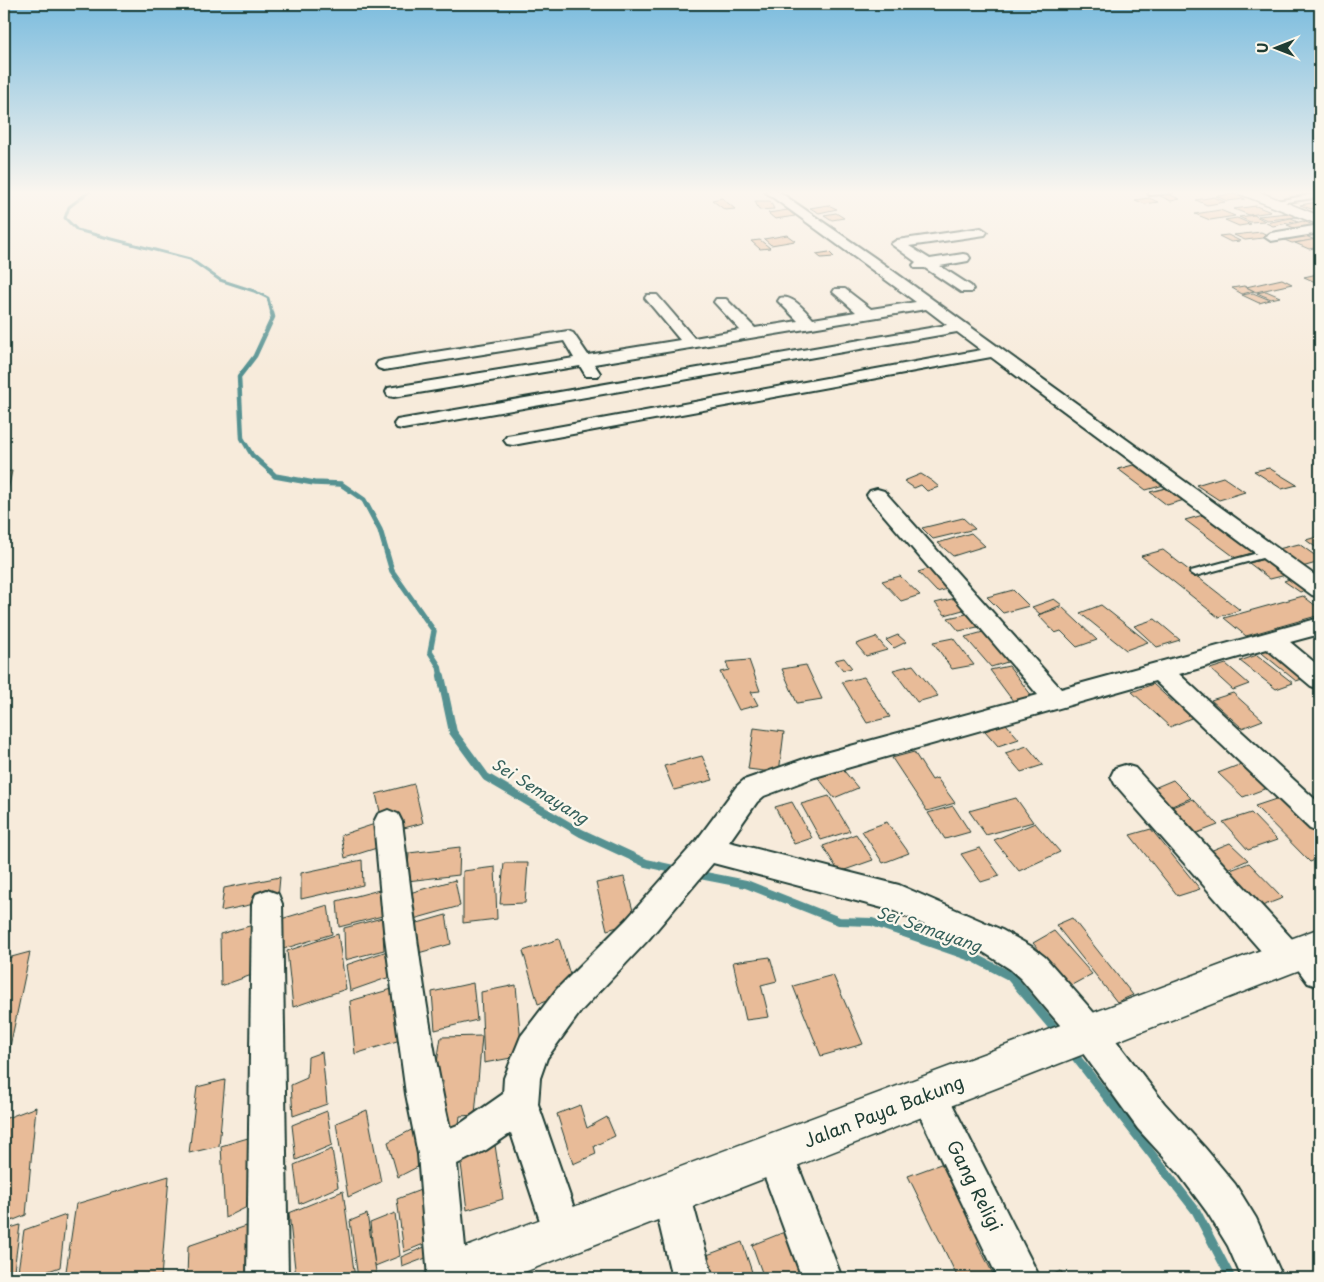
<svg xmlns="http://www.w3.org/2000/svg" width="1324" height="1282" font-family="'Playpen Sans',sans-serif">
  <style>
    .lines { fill: none; stroke-linecap: round; stroke-linejoin: round }
    .stream-far4 { stroke: #549191; stroke-width: 3 }
    .stream-far3 { stroke: #549191; stroke-width: 4.5 }
    .stream-far2 { stroke: #549191; stroke-width: 5.5 }
    .stream-far1 { stroke: #549191; stroke-width: 8 }
    .stream { stroke: #549191; stroke-width: 9 }
    .building { fill: #e8bb98; stroke: #1f3d34 }
    .lane-casing { stroke: #1f3d34; stroke-width: 4 }
    .street-casing { stroke: #1f3d34; stroke-width: 4 }
    .secondary-casing { stroke: #1f3d34; stroke-width: 3 }
    .lane { fill: #fbf7ec; fill-rule: evenodd }
    .street { fill: #fbf7ec; fill-rule: evenodd }
    .secondary { fill: #fbf7ec; fill-rule: evenodd }
    .labels { text-anchor: middle; stroke-width: 4.5; stroke-linejoin: round; paint-order: stroke }
    .water-label { font-size: 16px; font-style: italic; fill: #35605b; stroke: #fbf7ec }
    .near-street-label { font-size: 18px; fill: #1f3d34; stroke: #fbf7ec }
  </style>
  <rect width="100%" height="100%" fill="#f7ebdb"/>
  <filter id="ink" filterUnits="userSpaceOnUse"><feTurbulence type="fractalNoise" baseFrequency=".02" numOctaves="2"/><feDisplacementMap in="SourceGraphic" scale="10" xChannelSelector="R" yChannelSelector="G"/><feConvolveMatrix kernelMatrix="1 2 1 2 8 2 1 2 1" color-interpolation-filters="sRGB"/></filter>
  <g filter="url(#ink)">
    <g class="lines">
      <polyline class="stream-far4" points="90,191 69,207 65,218 77,230 190,259 220,280 254,291 268,298 272,314"/>
      <polyline class="stream-far3" points="271,472 252,455 242,438 239,377 255,356 273,317 272,313"/>
      <polyline class="stream-far2" points="270,471 275,476 314,483 341,484 364,500 380,530 392,571 434,631 430,652 439,666 441,677"/>
      <g class="stream-far1">
        <polyline points="441,676 453,732 486,777 581,833 646,863 678,870"/>
        <polyline points="695,874 746,884 839,921 872,922 927,941"/>
      </g>
      <g class="stream">
        <polyline points="923,940 975,958 1010,976 1058,1033"/>
        <polyline points="1071,1051 1196,1211 1231,1278"/>
      </g>
    </g>
    <g class="building">
      <polygon points="1168,194 1180,199 1171,201 1158,195"/>
      <polygon points="1234,194 1245,199 1227,201 1216,196"/>
      <polygon points="1214,197 1225,202 1207,205 1196,200"/>
      <polygon points="722,198 735,209 725,210 712,200"/>
      <polygon points="1149,198 1158,202 1145,204 1135,200"/>
      <polygon points="755,201 770,201 774,209 759,210"/>
      <polygon points="1317,202 1320,203 1320,207 1311,209 1300,205"/>
      <polygon points="828,205 837,209 819,213 810,208"/>
      <polygon points="1256,206 1271,212 1249,215 1234,209"/>
      <polygon points="788,210 795,216 775,219 768,213"/>
      <polygon points="1220,210 1235,216 1210,220 1195,214"/>
      <polygon points="836,213 844,218 832,220 824,215"/>
      <polygon points="1289,213 1298,217 1267,220 1258,216"/>
      <polygon points="1254,215 1265,221 1250,222 1239,217"/>
      <polygon points="1237,218 1251,224 1239,226 1225,220"/>
      <polygon points="1291,218 1298,221 1273,226 1266,223"/>
      <polygon points="1303,221 1316,226 1299,230 1287,225"/>
      <polygon points="1261,232 1272,237 1245,240 1234,235"/>
      <polygon points="1299,233 1315,240 1292,243 1277,237"/>
      <polygon points="787,235 795,241 771,245 764,239"/>
      <polygon points="1228,235 1240,241 1231,242 1219,236"/>
      <polygon points="1316,239 1320,241 1320,247 1309,249 1295,243"/>
      <polygon points="760,240 770,248 760,249 751,241"/>
      <polygon points="829,252 834,257 821,258 816,254"/>
      <polygon points="1320,273 1320,284 1304,277 1313,275"/>
      <polygon points="1282,279 1292,284 1256,292 1246,287"/>
      <polygon points="1244,286 1254,291 1242,294 1232,288"/>
      <polygon points="1266,291 1280,297 1271,299 1257,293"/>
      <polygon points="1253,293 1270,300 1259,303 1242,295"/>
      <polygon points="1137,464 1164,485 1146,490 1118,469"/>
      <polygon points="1269,468 1297,485 1282,489 1254,471"/>
      <polygon points="12,471 8,490 4,490 4,472"/>
      <polygon points="921,474 932,481 939,487 927,491 921,485 914,488 904,481"/>
      <polygon points="1223,477 1245,492 1219,500 1196,485"/>
      <polygon points="1170,487 1188,499 1167,505 1150,492"/>
      <polygon points="1207,514 1259,551 1236,558 1185,520"/>
      <polygon points="963,518 975,529 933,539 922,528"/>
      <polygon points="971,533 985,546 953,556 938,543"/>
      <polygon points="1320,536 1320,548 1318,549 1306,540"/>
      <polygon points="1299,544 1320,559 1320,562 1302,567 1278,549"/>
      <polygon points="1163,550 1240,610 1218,617 1141,556"/>
      <polygon points="1268,558 1290,574 1270,579 1249,563"/>
      <polygon points="934,567 954,587 937,592 918,572"/>
      <polygon points="900,576 920,595 901,601 882,581"/>
      <polygon points="1295,577 1311,588 1300,592 1284,581"/>
      <polygon points="1013,590 1029,606 1003,613 987,597"/>
      <polygon points="1303,596 1320,609 1320,615 1246,636 1224,618"/>
      <polygon points="960,597 970,608 945,615 935,603"/>
      <polygon points="1054,599 1062,605 1040,614 1032,607"/>
      <polygon points="1101,605 1148,642 1126,650 1080,613"/>
      <polygon points="1062,607 1097,640 1077,647 1061,631 1055,633 1038,615"/>
      <polygon points="971,613 982,626 959,631 948,618"/>
      <polygon points="1155,619 1180,640 1157,647 1134,626"/>
      <polygon points="987,631 1014,660 991,667 965,637"/>
      <polygon points="898,635 906,642 894,648 886,640"/>
      <polygon points="876,637 887,650 866,656 856,644"/>
      <polygon points="953,638 974,665 952,669 933,642"/>
      <polygon points="1271,645 1309,677 1296,681 1257,649"/>
      <polygon points="1257,655 1293,683 1276,689 1240,661"/>
      <polygon points="844,658 852,668 843,670 835,660"/>
      <polygon points="749,660 760,691 751,692 758,705 739,710 720,672 729,670 726,662"/>
      <polygon points="1226,664 1249,684 1233,690 1210,669"/>
      <polygon points="806,665 822,699 797,703 782,669"/>
      <polygon points="913,665 938,696 917,702 893,670"/>
      <polygon points="1009,666 1035,700 1016,705 990,670"/>
      <polygon points="864,677 890,717 867,723 842,682"/>
      <polygon points="1153,684 1175,704 1187,699 1203,713 1170,727 1132,692"/>
      <polygon points="1233,693 1263,720 1242,728 1211,700"/>
      <polygon points="1006,724 1019,739 998,746 985,731"/>
      <polygon points="754,728 784,732 779,773 748,769"/>
      <polygon points="1027,746 1043,765 1021,772 1005,753"/>
      <polygon points="914,752 932,780 937,778 955,803 927,811 892,758"/>
      <polygon points="702,756 713,780 674,790 664,766"/>
      <polygon points="1249,761 1275,785 1243,797 1218,773"/>
      <polygon points="840,766 858,788 834,798 816,775"/>
      <polygon points="1173,780 1191,798 1172,806 1154,788"/>
      <polygon points="414,784 423,823 400,829 396,813 381,816 376,794"/>
      <polygon points="829,796 850,831 821,840 801,804"/>
      <polygon points="1016,798 1033,822 986,835 969,811"/>
      <polygon points="1279,798 1320,838 1320,858 1310,862 1255,806"/>
      <polygon points="1193,799 1218,825 1197,833 1172,807"/>
      <polygon points="792,802 812,838 794,844 775,807"/>
      <polygon points="953,806 970,832 945,839 928,813"/>
      <polygon points="1251,813 1277,840 1248,850 1223,822"/>
      <polygon points="887,822 909,853 883,863 862,831"/>
      <polygon points="378,823 383,846 345,858 341,835"/>
      <polygon points="1035,823 1060,852 1019,871 994,840"/>
      <polygon points="1151,829 1200,889 1178,896 1130,835"/>
      <polygon points="856,834 873,860 839,872 823,846"/>
      <polygon points="1230,843 1248,860 1228,869 1210,851"/>
      <polygon points="460,847 459,875 407,881 409,853"/>
      <polygon points="980,848 1000,876 981,882 961,854"/>
      <polygon points="362,860 363,885 301,899 301,873"/>
      <polygon points="504,863 528,863 525,903 500,904"/>
      <polygon points="1249,863 1283,898 1262,906 1228,871"/>
      <polygon points="495,867 497,919 463,923 463,871"/>
      <polygon points="280,877 278,899 221,911 224,888"/>
      <polygon points="624,877 636,922 607,930 596,883"/>
      <polygon points="455,880 460,906 410,920 406,894"/>
      <polygon points="387,888 390,914 339,927 337,901"/>
      <polygon points="328,905 332,934 283,949 281,919"/>
      <polygon points="446,915 451,944 411,955 407,926"/>
      <polygon points="382,918 384,950 345,960 344,928"/>
      <polygon points="1072,918 1133,995 1117,1002 1056,925"/>
      <polygon points="257,924 260,972 221,986 220,934"/>
      <polygon points="1054,931 1092,974 1070,986 1033,943"/>
      <polygon points="338,934 346,989 293,1007 287,951"/>
      <polygon points="559,939 575,991 538,1004 523,951"/>
      <polygon points="399,947 404,972 350,991 346,965"/>
      <polygon points="30,952 4,1075 4,959"/>
      <polygon points="770,957 777,981 761,985 769,1017 746,1020 733,962"/>
      <polygon points="833,975 863,1044 821,1056 793,986"/>
      <polygon points="473,983 477,1020 435,1030 432,992"/>
      <polygon points="406,985 413,1036 355,1054 350,1001"/>
      <polygon points="516,985 522,1056 484,1063 481,992"/>
      <polygon points="482,1036 475,1115 460,1116 458,1132 438,1134 443,1081 434,1082 441,1037"/>
      <polygon points="322,1052 327,1104 293,1116 291,1085 307,1078 308,1057"/>
      <polygon points="225,1080 219,1146 189,1153 197,1087"/>
      <polygon points="580,1105 587,1128 607,1117 615,1136 594,1146 596,1154 573,1164 557,1114"/>
      <polygon points="36,1107 26,1215 4,1224 4,1119"/>
      <polygon points="367,1110 381,1182 348,1197 336,1123"/>
      <polygon points="327,1111 332,1145 296,1160 292,1125"/>
      <polygon points="421,1125 431,1160 398,1177 388,1142"/>
      <polygon points="258,1135 257,1202 225,1218 221,1146"/>
      <polygon points="495,1145 503,1199 467,1210 460,1156"/>
      <polygon points="332,1149 338,1187 299,1204 294,1165"/>
      <polygon points="957,1158 994,1235 977,1242 993,1274 984,1278 958,1278 908,1176"/>
      <polygon points="169,1176 161,1278 65,1278 76,1204"/>
      <polygon points="423,1189 431,1241 404,1252 397,1199"/>
      <polygon points="343,1191 355,1278 296,1278 289,1213"/>
      <polygon points="395,1213 400,1256 375,1266 370,1223"/>
      <polygon points="367,1214 377,1278 358,1278 350,1221"/>
      <polygon points="66,1215 60,1267 29,1278 17,1278 24,1230"/>
      <polygon points="258,1222 260,1278 187,1278 188,1246"/>
      <polygon points="20,1225 13,1278 4,1278 4,1230"/>
      <polygon points="787,1231 805,1278 764,1278 752,1245"/>
      <polygon points="742,1242 754,1278 705,1278 699,1258"/>
      <polygon points="429,1245 431,1256 402,1267 401,1257"/>
      <polygon points="1061,1271 1065,1278 1043,1278"/>
    </g>
    <g class="lines">
      <defs>
        <g id="lane">
          <polygon points="1320,193 1320,197 1274,204 1271,202"/>
          <polygon points="1269,550 1273,551 1274,553 1273,555 1195,576 1190,573 1191,571"/>
        </g>
        <g id="street">
          <path d="M764 191H778L875 258 1320 579V597L1312 595 991 357 513 445 507 444 504 440 507 436 513 435 981 350 957 332 403 429 397 428 394 424 397 420 403 419 947 325 926 309 594 364 600 373 598 376H586L580 366 394 397 388 396 386 392 388 388 394 387 574 358 564 341 384 370 378 368 376 365 378 362 384 360 568 331 573 333 588 355 680 340 645 298 647 295H657L694 338 740 330 714 302 716 299H726L755 328 798 321 778 301 780 298C793 295 804 310 813 319L856 312 833 292 835 289H845L871 309 916 302Z"/>
          <polygon points="1150,191 1173,191 1171,193 1150,195 1148,193"/>
          <polygon points="1320,225 1320,233 1271,241 1265,237 1271,233"/>
          <polygon points="981,228 987,232 985,235 909,246 930,259 963,254 968,255 970,258 968,261 940,266 971,286 973,289 971,292 961,292 925,268 915,268 913,265 916,262 891,244 897,240"/>
          <path d="M877 489 884 491 1061 689 1320 618V634L1290 642 1320 667V689L1311 686 1267 649 1179 674 1320 804V833L1310 829 1155 681 815 777 764 796 757 802 729 842 899 885 1002 930 1032 947 1045 957 1101 1021 1164 1103 1205 1148 1235 1184 1256 1218 1283 1278H1242L1228 1246 1207 1212 1179 1174 1138 1129 1077 1045 1021 979 1010 969 980 950 894 911 713 863 648 940 581 1011 547 1058 540 1078 538 1104 583 1234 577 1248 563 1254 549 1248 511 1133 486 1150 457 1164 468 1278H428L418 1154 406 1094 384 930 374 822 378 814 388 810 398 814 402 822C415 924 427 1028 450 1128L460 1124 503 1094 504 1078 521 1036 557 989 626 920 697 840 737 786 744 780 810 757 1038 695 870 499 867 495 870 491Z"/>
          <polygon points="1125,765 1135,768 1293,940 1303,936 1314,940 1320,947 1320,987 1308,983 1297,968 1287,972 1276,968 1115,784 1111,776 1115,768"/>
          <polygon points="267,890 278,894 282,904 288,1278 247,1278 252,904 256,894"/>
          <polygon points="928,1077 941,1082 1040,1278 998,1278 910,1095 915,1082"/>
          <polygon points="775,1134 788,1140 842,1278 802,1278 756,1153 762,1140"/>
          <polygon points="671,1174 685,1179 690,1193 713,1278 672,1278 652,1193 657,1179"/>
        </g>
        <g id="secondary">
          <polygon points="1238,191 1257,191 1320,216 1320,225 1240,194"/>
          <polygon points="1320,928 1320,962 509,1278 424,1278 431,1261 448,1254"/>
        </g>
      </defs>
      <use href="#lane" class="lane-casing"/>
      <use href="#street" class="street-casing"/>
      <use href="#secondary" class="secondary-casing"/>
      <use href="#lane" class="lane"/>
      <use href="#street" class="street"/>
      <use href="#secondary" class="secondary"/>
    </g>
  </g>
  <linearGradient id="sky" x2="0" y2="1"><stop stop-color="#7bbcde"/><stop offset="0.52" stop-color="#fbf6ef"/><stop offset="1" stop-color="#fbf6ef" stop-opacity="0"/></linearGradient>
  <rect width="1324" height="370" fill="url(#sky)"/>
  <g class="labels">
    <g class="water-label">
      <text transform="translate(540 791) rotate(32)" y="6">Sei Semayang</text>
      <text transform="translate(929 929) rotate(19)" y="6">Sei Semayang</text>
    </g>
    <g class="near-street-label">
      <text transform="translate(884 1112) rotate(-21)" y="6">Jalan Paya Bakung</text>
      <text transform="translate(974 1186) rotate(63)" y="6">Gang Religi</text>
    </g>
  </g>
  <rect width="1324" height="1282" fill="none" stroke="#fbf7ec" stroke-width="20"/>
  <rect x="10" y="10" width="1304" height="1262" fill="none" stroke="#1f3d34" stroke-width="2" filter="url(#ink)"/>
  <g transform="translate(1276 48) rotate(270)" stroke="#fbf7ec" stroke-width="4" paint-order="stroke">
  <path d="M0-4L9 19L0 12L-9 19Z" fill="#1f3d34"/>
  <text y="-8" font-size="14" font-weight="bold" text-anchor="middle" fill="#1f3d34">U</text>
  </g>
</svg>
